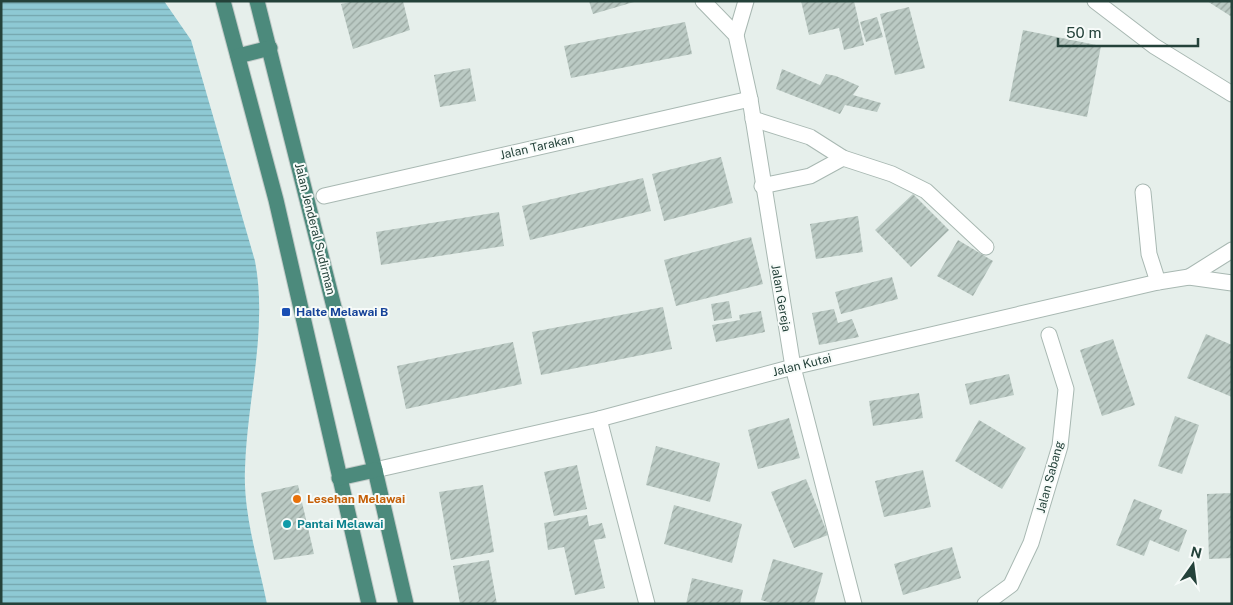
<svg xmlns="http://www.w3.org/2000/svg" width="1233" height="605" font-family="'Public Sans',sans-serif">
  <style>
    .water { fill: url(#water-rules) }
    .building { fill: url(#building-hatch) }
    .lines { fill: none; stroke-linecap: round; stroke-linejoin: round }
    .minor-casing { stroke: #a8b8b2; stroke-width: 17 }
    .tertiary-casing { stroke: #a8b8b2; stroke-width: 17 }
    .trunk-casing { stroke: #c2cac8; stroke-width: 17 }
    .minor { stroke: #fff; stroke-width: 15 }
    .tertiary { stroke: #fff; stroke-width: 15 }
    .trunk { stroke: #4c8a7c; stroke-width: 15 }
    .transit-dot { fill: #1a4fb4; stroke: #f7fbf9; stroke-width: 2 }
    .food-dot { fill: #e8710a; stroke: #f7fbf9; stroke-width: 2 }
    .culture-dot { fill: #0f9aa8; stroke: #f7fbf9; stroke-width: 2 }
    .labels { text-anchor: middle; stroke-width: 4; stroke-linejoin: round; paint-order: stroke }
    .street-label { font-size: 12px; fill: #24423a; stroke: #f7fbf9 }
    .transit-label { font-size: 12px; font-weight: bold; fill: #164399; stroke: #f7fbf9; text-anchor: start }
    .food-label { font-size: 12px; font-weight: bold; fill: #c56008; stroke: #f7fbf9; text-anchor: start }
    .culture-label { font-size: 12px; font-weight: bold; fill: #0d838f; stroke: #f7fbf9; text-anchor: start }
  </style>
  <defs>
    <pattern id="water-rules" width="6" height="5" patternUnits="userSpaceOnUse" patternTransform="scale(1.25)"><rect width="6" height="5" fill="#8ec9d4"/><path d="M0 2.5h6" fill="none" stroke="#74a5ad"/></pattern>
    <pattern id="building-hatch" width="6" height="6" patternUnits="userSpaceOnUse" patternTransform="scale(1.25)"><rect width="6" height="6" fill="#bbcac4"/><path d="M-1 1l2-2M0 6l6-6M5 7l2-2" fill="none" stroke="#98a6a0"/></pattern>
  </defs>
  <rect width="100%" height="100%" fill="#e6efeb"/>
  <path class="water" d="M1 1H164L191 40 255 261C268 330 247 399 245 469 243 514 258 560 267 604H1Z"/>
  <g class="building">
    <polygon points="354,1 403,1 410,30 353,49 341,4"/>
    <polygon points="589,1 634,1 634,2 593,14"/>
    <polygon points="801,1 854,1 864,45 844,50 839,28 809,35"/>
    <polygon points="1207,1 1232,1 1232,17"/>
    <polygon points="909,7 925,68 895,75 880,14"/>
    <polygon points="877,17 883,37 866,42 860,22"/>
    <polygon points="685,22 692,54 571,78 564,46"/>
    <polygon points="1023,30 1101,46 1087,117 1009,101"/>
    <polygon points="470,68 476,101 440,107 434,75"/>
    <polygon points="782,69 820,85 826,74 836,76 859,86 853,95 881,103 877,112 845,105 840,114 776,89"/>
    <polygon points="721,157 733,203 664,221 652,174"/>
    <polygon points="643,178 651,211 530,240 522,206"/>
    <polygon points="913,194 949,230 911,267 875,230"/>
    <polygon points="499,212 504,246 381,265 376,232"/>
    <polygon points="858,216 863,252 816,259 810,224"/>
    <polygon points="751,237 763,284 676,306 664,260"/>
    <polygon points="958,240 993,261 973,296 937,276"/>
    <polygon points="892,277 898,299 841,314 835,292"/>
    <polygon points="729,301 732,318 714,321 711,304"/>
    <polygon points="663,307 672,349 541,375 532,332"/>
    <polygon points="834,309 838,323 852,319 859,337 819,345 812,313"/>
    <polygon points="761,311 765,332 716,342 712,325 740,320 739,315"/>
    <polygon points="1206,334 1232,345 1232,397 1187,378"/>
    <polygon points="1113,339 1135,405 1102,416 1080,350"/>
    <polygon points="513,342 522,384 406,409 397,366"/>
    <polygon points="1009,374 1014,395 970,405 965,384"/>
    <polygon points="919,393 923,418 873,426 869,401"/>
    <polygon points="1175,416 1199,425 1182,474 1158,466"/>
    <polygon points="789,418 800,458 758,469 748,430"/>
    <polygon points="979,420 1026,448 1002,489 955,461"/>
    <polygon points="656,446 720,463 710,502 646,485"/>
    <polygon points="577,465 587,509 554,516 544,472"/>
    <polygon points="923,470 931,507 884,517 875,481"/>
    <polygon points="806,479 828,535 794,548 771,492"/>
    <polygon points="298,485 314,554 274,560 261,493"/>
    <polygon points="483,485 494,552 451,560 439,492"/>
    <polygon points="1232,493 1232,558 1209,559 1207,494"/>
    <polygon points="1134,499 1162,510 1159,519 1187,530 1179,552 1150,540 1144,556 1116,545"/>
    <polygon points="674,505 742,524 732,563 664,544"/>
    <polygon points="587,515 589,526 602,523 606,538 594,540 605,588 575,595 564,547 548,550 544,523"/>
    <polygon points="952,547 961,578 903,595 894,564"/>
    <polygon points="773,559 823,573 814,604 774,604 761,600"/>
    <polygon points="489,560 497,604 460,604 453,566"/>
    <polygon points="692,578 743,590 740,604 686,604"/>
  </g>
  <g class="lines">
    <defs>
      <g id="minor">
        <polyline points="703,1 736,35 750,99 793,367 854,604"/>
        <polyline points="1095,1 1154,46 1232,94"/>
        <polyline points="736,35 746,1"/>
        <polyline points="753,119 810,137 843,158 892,174 926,191 986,247"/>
        <polyline points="762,186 810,176 843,158"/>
        <polyline points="1143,192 1149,254 1158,282"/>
        <polyline points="324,196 750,99"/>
        <polyline points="599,419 647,604"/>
        <polyline points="985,604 1011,585 1031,543 1060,446 1066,389 1049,335"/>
      </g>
      <g id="tertiary">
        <polyline points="1189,277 1232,250"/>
        <polyline points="375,470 599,419 793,367 1158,282 1189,277 1232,283"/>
      </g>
      <g id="trunk">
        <polyline points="223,1 276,200 369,604"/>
        <polyline points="257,1 375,470 406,604"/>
        <polyline points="238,56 270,48"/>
        <polyline points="339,478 375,470"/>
      </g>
    </defs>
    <use href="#minor" class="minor-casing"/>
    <use href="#tertiary" class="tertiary-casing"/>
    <use href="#trunk" class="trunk-casing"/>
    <use href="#minor" class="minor"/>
    <use href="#tertiary" class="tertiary"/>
    <use href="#trunk" class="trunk"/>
  </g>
  <rect class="transit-dot" x="281" y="307" width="10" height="10" rx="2.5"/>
  <circle class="food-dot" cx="297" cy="499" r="5"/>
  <circle class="culture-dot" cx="287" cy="524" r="5"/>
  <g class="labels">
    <g class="street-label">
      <text transform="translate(537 147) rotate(-13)" y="4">Jalan Tarakan</text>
      <text transform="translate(315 229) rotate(76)" y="4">Jalan Jenderal Sudirman</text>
      <text transform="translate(781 298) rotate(80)" y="4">Jalan Gereja</text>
      <text transform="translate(802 365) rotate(-14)" y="4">Jalan Kutai</text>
      <text transform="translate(1050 477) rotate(-75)" y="4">Jalan Sabang</text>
    </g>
    <g class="transit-label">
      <text x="296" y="316">Halte Melawai B</text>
    </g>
    <g class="food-label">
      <text x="307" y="503">Lesehan Melawai</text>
    </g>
    <g class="culture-label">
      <text x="297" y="528">Pantai Melawai</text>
    </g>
  </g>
  <rect width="1233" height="605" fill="none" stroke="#24423a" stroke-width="5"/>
  <g transform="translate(1193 565) rotate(14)" stroke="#f7fbf9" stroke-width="4" paint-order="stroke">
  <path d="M0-4L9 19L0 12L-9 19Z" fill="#24423a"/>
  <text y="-8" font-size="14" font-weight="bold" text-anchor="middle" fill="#24423a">N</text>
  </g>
  <path d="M1058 38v8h140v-8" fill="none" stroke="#24423a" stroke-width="2.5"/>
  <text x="1066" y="38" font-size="15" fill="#24423a" stroke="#f7fbf9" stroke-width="4" paint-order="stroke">50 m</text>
</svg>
